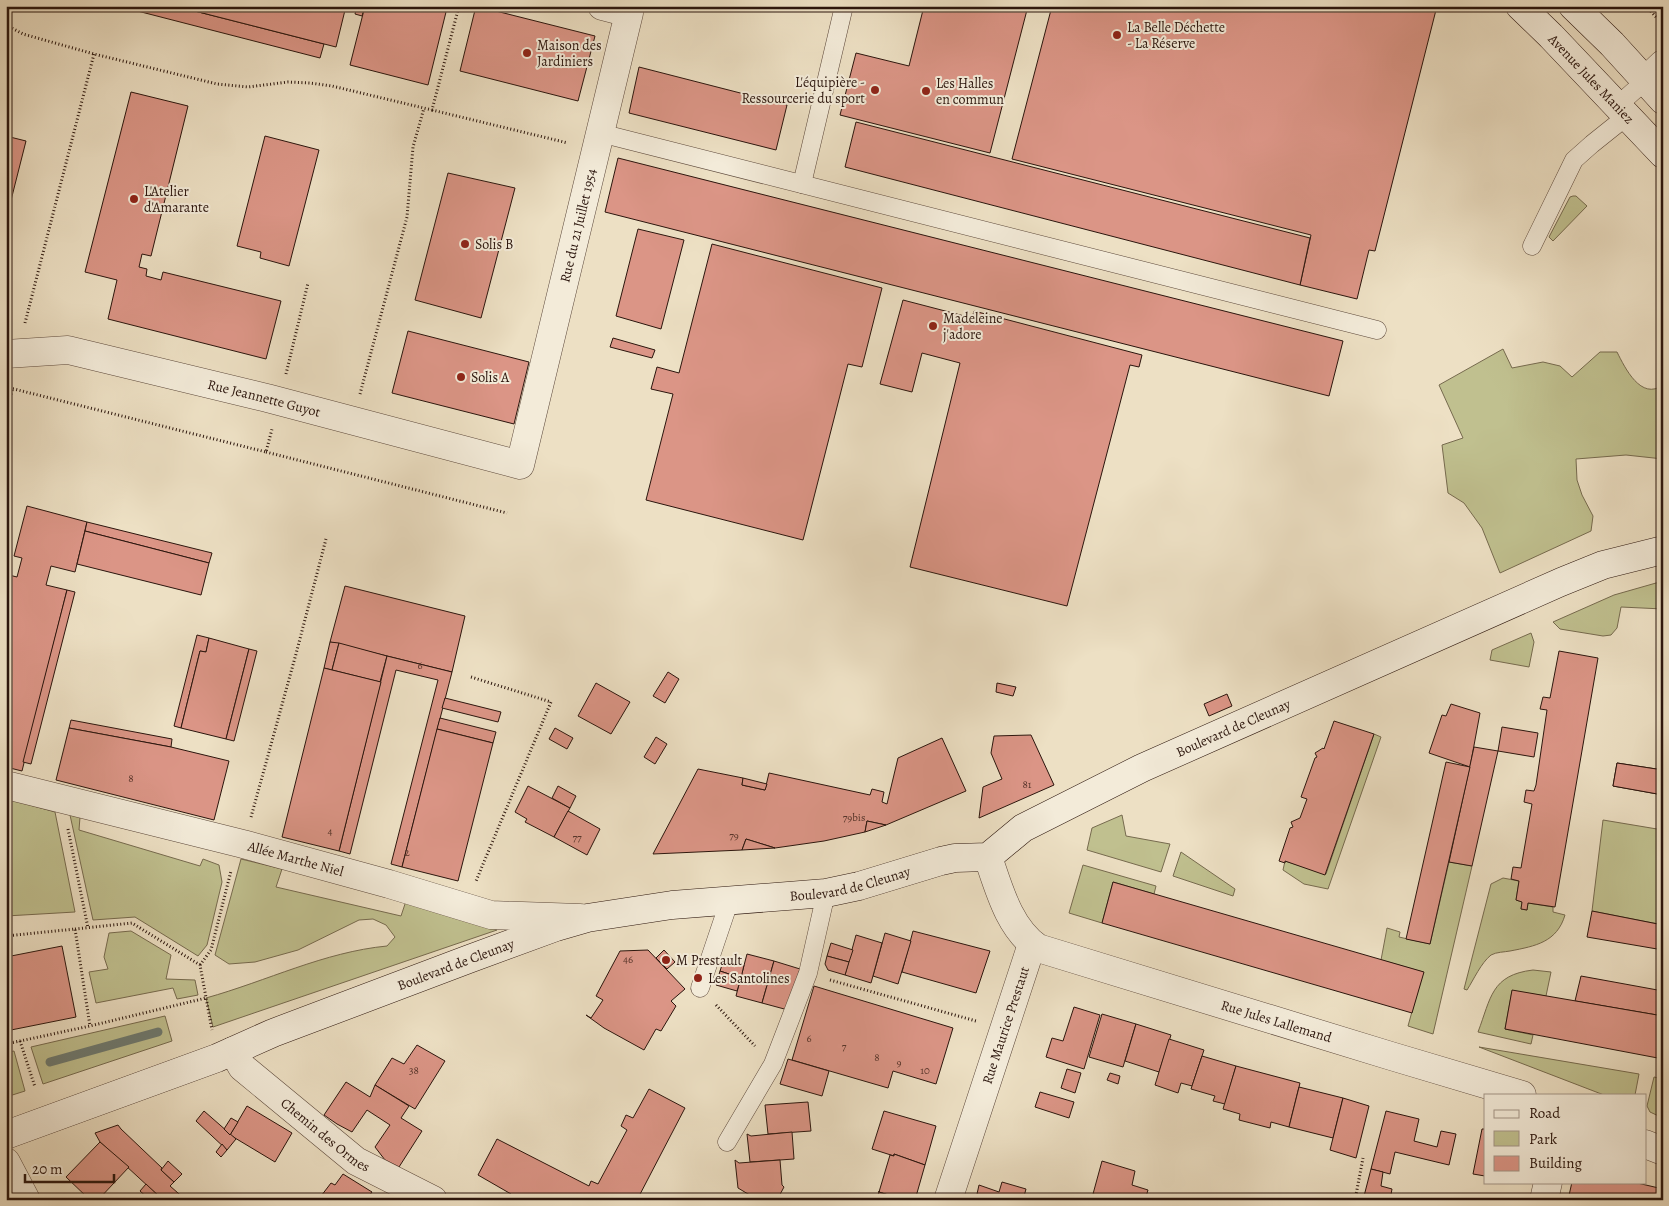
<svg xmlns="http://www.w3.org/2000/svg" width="1669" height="1206" font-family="Alegreya,serif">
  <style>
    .green { fill: #c0c08f; stroke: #766a4e }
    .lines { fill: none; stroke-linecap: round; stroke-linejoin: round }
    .stream { stroke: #6d7a71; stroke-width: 9 }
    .building { fill: #db9586; stroke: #2b150d }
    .service-casing { stroke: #5c483b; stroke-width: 19 }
    .minor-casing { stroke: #5c483b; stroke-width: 29 }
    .secondary-casing { stroke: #2b150d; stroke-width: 29 }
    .path { stroke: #2b150d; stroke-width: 3; stroke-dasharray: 1 2.5; stroke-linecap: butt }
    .service { stroke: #f3ebd9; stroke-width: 18 }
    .minor { stroke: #f3ebd9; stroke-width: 28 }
    .secondary { stroke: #f3ebd9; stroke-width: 28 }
    .poi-dot { fill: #8f2418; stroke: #f3ebd9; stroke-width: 2 }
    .labels { text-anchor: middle; stroke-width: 4; stroke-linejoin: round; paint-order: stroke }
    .number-label { font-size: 11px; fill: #57352b }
    .poi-label { font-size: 14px; fill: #2b150d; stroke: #f3ebd9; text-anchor: start }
    .street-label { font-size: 14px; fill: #2b150d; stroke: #f3ebd9 }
  </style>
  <rect width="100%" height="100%" fill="#ede0c4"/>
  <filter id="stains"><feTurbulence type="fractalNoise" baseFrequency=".004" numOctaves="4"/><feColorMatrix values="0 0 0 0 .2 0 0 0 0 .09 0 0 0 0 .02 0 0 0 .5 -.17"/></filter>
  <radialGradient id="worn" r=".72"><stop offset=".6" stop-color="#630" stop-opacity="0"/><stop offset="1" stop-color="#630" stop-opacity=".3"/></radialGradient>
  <g class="green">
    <polygon points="1573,196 1576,196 1587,206 1553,241 1549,237 1570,197"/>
    <path d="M1503 349 1512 368 1543 362 1560 366 1572 377 1600 352H1617C1625 368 1641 401 1663 385V459L1626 455 1576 459 1577 480 1582 495 1593 516 1591 531 1500 573 1482 528 1464 503 1448 493 1442 445 1463 438 1439 385Z"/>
    <polygon points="1663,581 1663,609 1621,607 1617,628 1611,635 1603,636 1560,629 1553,622 1614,595"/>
    <polygon points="1531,633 1534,642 1529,667 1490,660 1492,650"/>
    <polygon points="1374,734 1381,737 1328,889 1304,884 1283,870 1285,861 1326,874"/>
    <polygon points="9,799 55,812 75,912 6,916 6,806"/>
    <polygon points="70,815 80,817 79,830 200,866 203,859 219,865 222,882 207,945 198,956 135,917 93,920"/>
    <polygon points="1122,815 1126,836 1170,844 1161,872 1087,850 1092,828"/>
    <polygon points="1603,820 1663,830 1663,925 1592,911"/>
    <polygon points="1181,852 1235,889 1233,896 1173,876"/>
    <path d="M241 859 282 869 276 887 401 916 406 901 471 917 497 930 213 1027 206 998C267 981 324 952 387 946L395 937 386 925 373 919 359 920 298 950 255 962 229 964 215 955Z"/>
    <polygon points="1449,862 1472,866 1433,1034 1408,1026 1423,972 1381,960 1387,928 1400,932 1399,937 1430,944"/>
    <polygon points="1083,865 1156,886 1154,894 1113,882 1102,923 1069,913"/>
    <path d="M1503 878 1519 881 1516 900 1522 902 1521 909 1527 910 1528 903 1553 907V912L1565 915C1557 942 1536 946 1510 951 1505 952 1496 952 1491 955 1481 963 1474 979 1467 990L1464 989 1491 884Z"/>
    <polygon points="131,931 171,955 166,979 195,980 198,995 177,999 173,988 96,1003 89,972 108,969 104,957 109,933"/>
    <path d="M1533 970 1551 972 1546 996 1512 991 1505 1029 1533 1035 1531 1044 1478 1032C1491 998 1491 975 1533 970Z"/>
    <polygon points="165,1016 172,1041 43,1084 31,1047"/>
    <polygon points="1479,1047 1639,1074 1635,1095 1604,1095"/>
    <polygon points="14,1051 25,1091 6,1097 6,1053"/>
    <polygon points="1654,1077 1663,1079 1663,1118 1650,1112 1647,1106"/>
  </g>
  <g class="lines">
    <polyline class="stream" points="50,1062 158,1032"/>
  </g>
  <g class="building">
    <polygon points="118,6 175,6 324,44 320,58"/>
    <polygon points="175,6 346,6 336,47"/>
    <polygon points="357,6 365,6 362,16 355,14"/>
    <polygon points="365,6 424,6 446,12 428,85 350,65"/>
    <polygon points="476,6 595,36 578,101 460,71"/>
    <polygon points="924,6 1028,6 990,153 840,115 856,53 909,66"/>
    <polygon points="1052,6 1437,6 1375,251 1369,250 1357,299 1300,285 1311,235 1012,159"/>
    <polygon points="639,67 787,105 776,150 629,113"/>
    <polygon points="131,92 188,106 151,256 142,254 139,267 147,269 146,276 161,280 163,272 281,301 266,359 108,319 117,280 85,272"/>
    <polygon points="856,122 1310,238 1300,285 845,167"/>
    <polygon points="6,136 26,141 6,220"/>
    <polygon points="265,136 319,150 289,266 260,258 261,252 237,246"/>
    <polygon points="618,158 1343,341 1329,396 605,212"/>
    <polygon points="448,173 515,188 481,318 415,300"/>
    <polygon points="638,229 684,240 661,329 616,316"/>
    <polygon points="712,244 882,288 862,367 848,364 803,540 646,500 673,394 651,389 657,367 679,373"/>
    <polygon points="903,300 972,318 974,311 1142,355 1139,367 1130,365 1067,606 910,567 960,363 922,353 912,392 880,384"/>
    <polygon points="408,331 529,362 514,424 392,393"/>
    <polygon points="613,338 655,350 652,358 610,347"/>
    <polygon points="27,506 87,522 75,572 51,566 46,585 67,590 22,771 6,767 6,586 9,575 17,577 22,558 14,556"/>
    <polygon points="87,522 212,553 209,563 85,531"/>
    <polygon points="85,531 209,563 201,595 77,564"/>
    <polygon points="345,586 465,616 452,672 330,642"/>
    <polygon points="67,590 75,592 31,764 23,762"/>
    <polygon points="197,635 209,638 206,652 200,651 181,728 174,726"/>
    <polygon points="209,638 249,649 226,739 181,728 200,651 206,652"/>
    <polygon points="330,642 339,643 332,670 324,668"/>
    <polygon points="339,643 387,656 380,682 332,670"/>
    <polygon points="249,649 257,651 234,741 226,739"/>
    <polygon points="1559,651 1598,658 1555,907 1528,903 1527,910 1521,909 1522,902 1516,900 1519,881 1511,879 1513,867 1521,868 1532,804 1524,802 1526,790 1534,791 1536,785 1547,710 1540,709 1543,697 1550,698"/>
    <polygon points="387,656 452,672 402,867 391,864 438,680 396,670 350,854 339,851"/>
    <polygon points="324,668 381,682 339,851 282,837"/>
    <polygon points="668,672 679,679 665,703 653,696"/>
    <polygon points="596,683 630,702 611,734 578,716"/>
    <polygon points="997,683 1016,687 1013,696 996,692"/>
    <polygon points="1227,694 1232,706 1209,716 1204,704"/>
    <polygon points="445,698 501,712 498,722 442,708"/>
    <polygon points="1451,704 1480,713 1470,767 1429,753 1442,715 1446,716"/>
    <polygon points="440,718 496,732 493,743 437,729"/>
    <polygon points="71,720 172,739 171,747 69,728"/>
    <polygon points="1334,721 1374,734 1325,875 1285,861 1285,863 1279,861 1290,828 1293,827 1291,822 1300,818 1307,799 1301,797 1315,758 1317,757 1315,753 1323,748 1324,749"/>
    <polygon points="1502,727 1538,733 1534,757 1498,751"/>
    <polygon points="69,728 171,747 229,761 214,820 56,780"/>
    <polygon points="555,728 573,738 567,749 549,739"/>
    <polygon points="437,729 493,743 458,881 402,867"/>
    <polygon points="1031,735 1054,785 979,818 983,787 1002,779 991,753 994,736"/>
    <polygon points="656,737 667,744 655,764 644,757"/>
    <polygon points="942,738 966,791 886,825 867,821 865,832 824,841 775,848 746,839 742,850 653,854 698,769 743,778 742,785 765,790 769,773 870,795 872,789 884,792 882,802 887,804 898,758"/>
    <polygon points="1474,747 1498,751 1472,866 1449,862"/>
    <polygon points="1446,762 1470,767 1430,944 1406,939"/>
    <polygon points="1617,763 1663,770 1663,795 1613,786"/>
    <polygon points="1617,763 1663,770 1663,795 1613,786"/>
    <polygon points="743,778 767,784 765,790 742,785"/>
    <polygon points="528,786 570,808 554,837 525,822 527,819 515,812"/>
    <polygon points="558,786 576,796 570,808 552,798"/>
    <polygon points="568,811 600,829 587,855 554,837"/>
    <polygon points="867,821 886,825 865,832"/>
    <polygon points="746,839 775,848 742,850"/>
    <polygon points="1113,882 1424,972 1412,1013 1102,923"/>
    <polygon points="1592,911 1663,925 1663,950 1587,937"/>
    <polygon points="913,931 990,951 976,993 902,972"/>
    <polygon points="885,933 911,941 898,984 873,976"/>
    <polygon points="856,935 882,943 871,983 845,975"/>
    <polygon points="831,943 853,950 849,962 827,956"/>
    <polygon points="62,946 76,1017 6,1031 6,957"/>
    <polygon points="648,950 685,989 671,1001 676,1006 661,1031 656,1029 644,1050 604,1028 586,1015 591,1018 603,1000 596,996 620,951"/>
    <polygon points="664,950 675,962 667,969 656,958"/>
    <polygon points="747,954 774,961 762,1003 736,996"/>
    <polygon points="827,956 849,962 845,975 828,970 825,964"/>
    <polygon points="724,959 744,965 741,978 720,971"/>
    <polygon points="774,961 800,969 788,1010 762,1003"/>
    <polygon points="720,971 741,978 737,991 716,985"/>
    <polygon points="1581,976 1663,991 1663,1016 1575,1001"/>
    <polygon points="814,986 953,1028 936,1084 893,1071 888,1088 792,1060"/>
    <polygon points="1512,990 1663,1016 1663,1059 1505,1029"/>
    <polygon points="1074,1007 1100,1015 1084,1069 1046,1057 1052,1038 1063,1041"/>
    <polygon points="1102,1014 1136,1024 1123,1067 1089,1057"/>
    <polygon points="1136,1024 1171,1035 1159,1072 1125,1061"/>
    <polygon points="1169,1039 1204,1050 1192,1086 1181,1083 1178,1093 1155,1085"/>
    <polygon points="417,1045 445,1061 415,1109 375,1085 392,1058 404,1064"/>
    <polygon points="1202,1056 1236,1066 1225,1104 1213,1101 1215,1096 1191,1089"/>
    <polygon points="788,1059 829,1071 822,1096 780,1084"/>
    <polygon points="1236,1066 1300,1083 1289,1127 1271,1122 1270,1128 1239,1120 1240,1114 1223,1109"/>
    <polygon points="1067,1069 1081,1073 1075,1093 1061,1088"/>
    <polygon points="1110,1073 1120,1076 1118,1084 1107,1080"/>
    <polygon points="346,1082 370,1097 375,1085 409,1106 401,1118 422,1131 399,1167 385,1160 375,1147 390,1125 367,1110 352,1132 337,1124 324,1115"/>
    <polygon points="1299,1087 1343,1098 1333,1138 1289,1127"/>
    <polygon points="649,1089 685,1108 637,1200 509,1200 511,1194 478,1175 497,1139 589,1186 591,1181 598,1184 627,1130 621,1126 626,1115 633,1118"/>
    <polygon points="1040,1092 1074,1102 1069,1118 1035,1107"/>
    <polygon points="1343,1098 1369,1106 1356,1158 1330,1150"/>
    <polygon points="808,1102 811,1131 768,1134 765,1105"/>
    <polygon points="247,1106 292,1133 275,1162 230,1135"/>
    <polygon points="204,1111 236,1139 227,1150 196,1121"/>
    <polygon points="884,1111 936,1126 925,1165 894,1154 894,1156 872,1149"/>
    <polygon points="1386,1111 1419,1119 1414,1141 1437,1147 1441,1131 1456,1134 1449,1165 1395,1152 1390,1174 1371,1169"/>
    <polygon points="231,1118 238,1122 230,1135 224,1129"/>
    <polygon points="118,1125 121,1129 162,1168 161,1170 174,1182 170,1186 186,1200 163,1200 100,1142 95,1133"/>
    <polygon points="1482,1129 1485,1129 1485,1176 1473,1174"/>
    <polygon points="792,1132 794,1159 750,1162 747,1134 751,1136"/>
    <polygon points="100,1142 129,1167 98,1200 90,1200 66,1177"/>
    <polygon points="222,1144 227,1150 221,1157 216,1152"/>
    <polygon points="894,1154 925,1165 915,1200 904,1200 879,1192 890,1155 894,1156"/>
    <polygon points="735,1160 739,1163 780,1160 782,1185 784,1187 777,1200 758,1200 738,1188"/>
    <polygon points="168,1161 182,1174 174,1182 161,1170"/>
    <polygon points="1102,1161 1135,1171 1132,1185 1148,1190 1145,1200 1100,1200 1101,1196 1093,1194"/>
    <polygon points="1371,1169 1383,1172 1381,1186 1392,1189 1390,1200 1363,1200"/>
    <polygon points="343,1174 372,1192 366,1200 318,1200 331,1183 335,1185"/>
    <polygon points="1002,1182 1026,1189 1023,1200 996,1200 977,1194 979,1185 999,1192"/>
    <polygon points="1572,1182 1633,1182 1663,1189 1663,1200 1568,1200"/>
    <polygon points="146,1184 163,1200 150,1200 140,1191"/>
    <polygon points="879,1191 879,1192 904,1200 877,1200"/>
  </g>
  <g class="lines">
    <defs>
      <g id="service">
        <polyline points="1617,106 1645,81"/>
        <polyline points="600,133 1377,330"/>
        <polyline points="802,184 844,6"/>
        <polyline points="1532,246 1574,160 1592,144 1627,116"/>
        <polyline points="700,988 729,902"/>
        <polyline points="727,1142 773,1064 808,973 826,893"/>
      </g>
      <g id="minor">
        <polyline points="1645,81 1663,64"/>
        <path id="s1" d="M6 354 68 350 267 398 520 465 629 13 602 6"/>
        <path id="s2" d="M6 785 243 844 389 884 491 915 580 918"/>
        <path id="s3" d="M988 857C999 889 1009 928 1038 948L1391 1056 1522 1095"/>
        <path id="s4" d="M233 1051 242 1067 356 1161 433 1200"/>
        <polyline points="1645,1144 1663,1151"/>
        <polyline points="6,1162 26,1200"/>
        <path id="s5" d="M948 1200 1032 944"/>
        <polyline points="1544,1200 1548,1182"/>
      </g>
      <g id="secondary">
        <path id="s6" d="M1520 6 1551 36 1663 154"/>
        <polyline points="1573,6 1612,44 1663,100"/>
        <path id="s7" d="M6 1135 217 1058 273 1033 469 959 556 927 587 918 672 905 826 893 859 886 941 861 955 858 988 857 1023 828 1142 768 1561 582 1603 565 1663 550"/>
      </g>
    </defs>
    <use href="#service" class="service-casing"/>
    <use href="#minor" class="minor-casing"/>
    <use href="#secondary" class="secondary-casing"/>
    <g class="path">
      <polyline points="1646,6 1656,17"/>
      <polyline points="6,25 23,34 94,54 217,84 248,87 288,82 310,83 332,86 432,110 459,6"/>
      <polyline points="432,110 568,143"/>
      <polyline points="25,323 94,54"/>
      <polyline points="286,374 308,283"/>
      <polyline points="6,387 266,452 272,429"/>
      <polyline points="360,394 407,217 413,147 424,108"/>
      <polyline points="6,411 13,388"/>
      <polyline points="266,452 507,513"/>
      <polyline points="471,677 551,702 476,881"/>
      <polyline points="251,817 296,654 326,539"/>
      <polyline points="68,829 88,928"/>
      <polyline points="75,929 132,923 200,965 212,1030"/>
      <polyline points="6,936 75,929 90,1026"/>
      <polyline points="200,965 211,950 231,871"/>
      <polyline points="830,980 976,1021"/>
      <polyline points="716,1005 755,1046"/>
      <polyline points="20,1041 35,1087"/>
      <polyline points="6,1044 90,1026 206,998"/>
      <polyline points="1355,1200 1363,1158"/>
    </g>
    <use href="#service" class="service"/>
    <use href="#minor" class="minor"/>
    <use href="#secondary" class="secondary"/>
  </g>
  <g class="poi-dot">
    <circle cx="1117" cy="35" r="5"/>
    <circle cx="527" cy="53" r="5"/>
    <circle cx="875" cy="90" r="5"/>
    <circle cx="926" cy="91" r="5"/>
    <circle cx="134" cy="199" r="5"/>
    <circle cx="465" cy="244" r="5"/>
    <circle cx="933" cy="326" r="5"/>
    <circle cx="461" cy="377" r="5"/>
    <circle cx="666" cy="960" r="5"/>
    <circle cx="698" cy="978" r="5"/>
  </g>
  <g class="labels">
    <g class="number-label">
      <text x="420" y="669">6</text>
      <text x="131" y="782">8</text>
      <text x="1027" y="788">81</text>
      <text x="854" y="821">79bis</text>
      <text x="330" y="835">4</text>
      <text x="734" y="839">79</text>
      <text x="577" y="841">77</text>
      <text x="407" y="856">2</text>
      <text x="628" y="963">46</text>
      <text x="809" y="1042">6</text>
      <text x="844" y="1050">7</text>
      <text x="877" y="1061">8</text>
      <text x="899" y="1066">9</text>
      <text x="414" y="1074">38</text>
      <text x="925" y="1074">10</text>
    </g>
    <g class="poi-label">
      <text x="1127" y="32">La Belle Déchette<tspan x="1127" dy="16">- La Réserve</tspan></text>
      <text x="537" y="50">Maison des<tspan x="537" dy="16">Jardiniers</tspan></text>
      <text x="865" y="87" text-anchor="end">L'équipière -<tspan x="865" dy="16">Ressourcerie du sport</tspan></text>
      <text x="936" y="88">Les Halles<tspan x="936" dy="16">en commun</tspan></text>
      <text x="144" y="196">L'Atelier<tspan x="144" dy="16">d'Amarante</tspan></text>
      <text x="475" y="249">Solis B</text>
      <text x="943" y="323">Madeleine<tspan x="943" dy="16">j'adore</tspan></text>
      <text x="471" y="382">Solis A</text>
      <text x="676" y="965">M Prestault</text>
      <text x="708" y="983">Les Santolines</text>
    </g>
    <g class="street-label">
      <text dy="5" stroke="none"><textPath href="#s6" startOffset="102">Avenue Jules Maniez</textPath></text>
      <text dy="5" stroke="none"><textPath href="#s1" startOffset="775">Rue du 21 Juillet 1954</textPath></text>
      <text dy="5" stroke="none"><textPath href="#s1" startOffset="264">Rue Jeannette Guyot</textPath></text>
      <text dy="5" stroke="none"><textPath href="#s7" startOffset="1306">Boulevard de Cleunay</textPath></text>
      <text dy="5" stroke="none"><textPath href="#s2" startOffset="299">Allée Marthe Niel</textPath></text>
      <text dy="5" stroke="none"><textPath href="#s7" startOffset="886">Boulevard de Cleunay</textPath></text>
      <text dy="5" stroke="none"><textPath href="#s7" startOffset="481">Boulevard de Cleunay</textPath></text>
      <text dy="5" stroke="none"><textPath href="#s3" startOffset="355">Rue Jules Lallemand</textPath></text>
      <text dy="5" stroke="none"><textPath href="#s5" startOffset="184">Rue Maurice Prestaut</textPath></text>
      <text dy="5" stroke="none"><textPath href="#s4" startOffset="126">Chemin des Ormes</textPath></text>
    </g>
  </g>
  <rect width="1669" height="1206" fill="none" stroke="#ede0c4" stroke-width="25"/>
  <rect x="8" y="8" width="1654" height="1191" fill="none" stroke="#2b150d" stroke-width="2.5"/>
  <rect x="12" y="12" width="1644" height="1181" fill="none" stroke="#2b150d"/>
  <rect x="1484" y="1094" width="162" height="90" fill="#f3ebd9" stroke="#a39587"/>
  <rect x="1494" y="1110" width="25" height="8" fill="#f3ebd9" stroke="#a39587"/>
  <text x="1529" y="1118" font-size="15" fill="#2b150d">Road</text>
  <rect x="1494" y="1131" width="25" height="15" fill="#c0c08f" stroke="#a39587"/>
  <text x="1529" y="1144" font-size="15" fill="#2b150d">Park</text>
  <rect x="1494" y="1156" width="25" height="15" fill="#db9586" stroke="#a39587"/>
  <text x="1529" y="1168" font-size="15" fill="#2b150d">Building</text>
  <path d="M25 1174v8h89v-8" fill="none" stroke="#2b150d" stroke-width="2.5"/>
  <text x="32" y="1174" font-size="15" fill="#2b150d" stroke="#f3ebd9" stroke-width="4" paint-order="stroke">20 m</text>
  <rect width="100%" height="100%" filter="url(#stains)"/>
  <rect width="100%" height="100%" fill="url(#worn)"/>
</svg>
